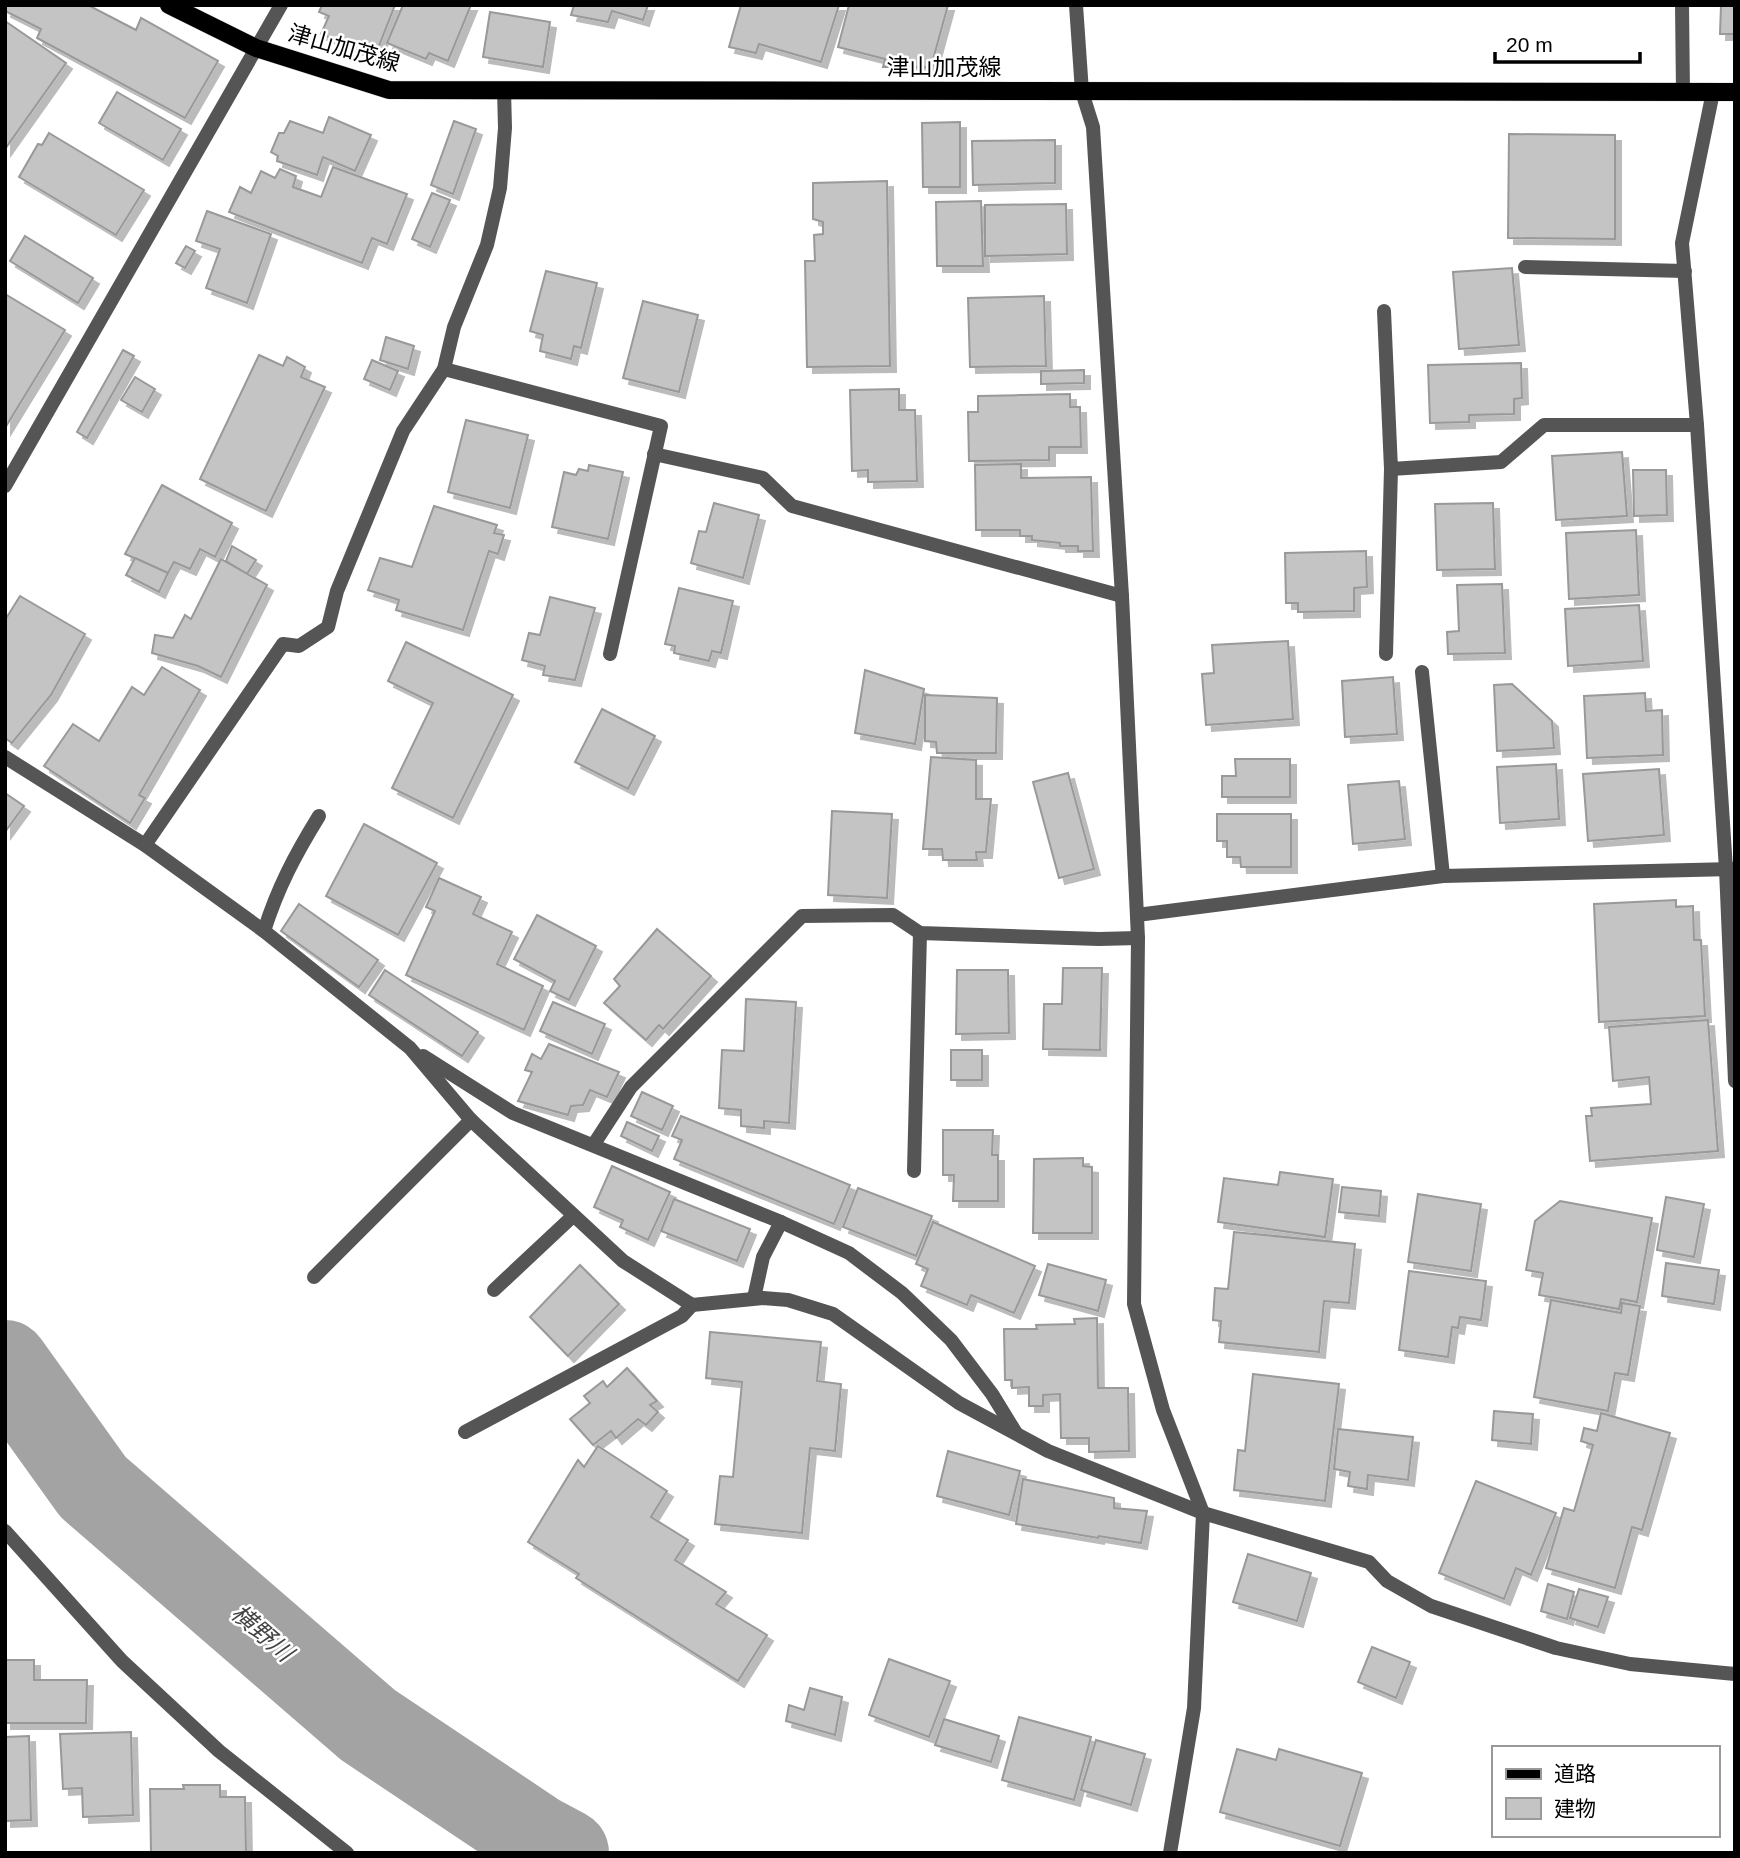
<svg xmlns="http://www.w3.org/2000/svg" width="1740" height="1858" font-family="Arial,'Noto Sans JP',sans-serif">
  <style>
    .lines { fill: none; stroke-linecap: round; stroke-linejoin: round }
    .river { stroke: #a3a3a3; stroke-width: 88 }
    .building { fill: #c4c4c4; stroke: #999; stroke-width: 2; filter: url(#shadow) }
    .primary-casing { stroke: #dbdbdb; stroke-width: 19 }
    .street { stroke: #555; stroke-width: 14 }
    .primary { stroke: #000; stroke-width: 18 }
    .labels { text-anchor: middle; stroke-width: 5; stroke-linejoin: round; paint-order: stroke }
    .street-label { font-size: 23px; fill: #000; stroke: #fff }
    .water-label { font-size: 24px; font-style: italic; fill: #444; stroke: #fff }
  </style>
  <defs>
    <filter id="shadow"><feDropShadow dx="6" dy="6" stdDeviation="0" flood-color="#0004"/></filter>
  </defs>
  <rect width="100%" height="100%" fill="#fff"/>
  <g class="lines">
    <polyline class="river" points="5,1364 93,1487 368,1725 537,1838 565,1853"/>
  </g>
  <g class="building">
    <polygon points="6,5 88,5 136,30 141,18 218,61 185,118 37,38 41,29 5,11"/>
    <polygon points="322,5 395,5 375,56 321,34 329,16 319,12"/>
    <polygon points="403,5 471,5 448,61 429,53 426,59 387,43"/>
    <polygon points="574,5 648,5 643,20 612,11 608,22 571,15"/>
    <polygon points="741,5 839,5 821,62 759,44 756,53 729,47"/>
    <polygon points="849,5 948,5 931,67 883,67 885,59 838,47"/>
    <polygon points="1721,5 1735,5 1735,34 1720,34"/>
    <polygon points="490,12 550,22 543,67 483,57"/>
    <polygon points="5,21 66,63 5,149"/>
    <polygon points="117,92 181,129 163,160 99,123"/>
    <polygon points="329,117 371,135 355,171 323,157 317,175 277,161 278,156 271,152 279,133 284,133 290,121 323,133"/>
    <polygon points="454,121 476,129 453,194 431,185"/>
    <polygon points="960,122 960,187 923,187 922,123"/>
    <polygon points="49,133 144,190 116,235 19,177 38,144 42,145"/>
    <polygon points="1509,134 1615,135 1615,239 1508,238"/>
    <polygon points="1055,140 1055,183 973,185 972,141"/>
    <polygon points="333,167 407,194 387,244 372,238 362,263 229,212 240,187 251,193 261,171 275,178 280,169 296,176 293,187 321,197"/>
    <polygon points="887,181 890,366 807,367 805,261 815,261 814,235 823,234 823,222 813,219 813,183"/>
    <polygon points="432,193 450,200 430,247 412,239"/>
    <polygon points="981,201 983,266 937,266 936,202"/>
    <polygon points="1066,204 1067,254 985,256 985,205"/>
    <polygon points="207,211 271,234 247,303 206,288 220,249 196,241"/>
    <polygon points="25,236 93,278 78,303 10,261"/>
    <polygon points="186,246 195,251 185,268 176,263"/>
    <polygon points="1512,268 1519,345 1459,349 1453,272"/>
    <polygon points="546,271 597,283 581,348 574,346 571,359 540,351 543,335 530,331"/>
    <polygon points="5,294 65,330 5,428"/>
    <polygon points="1044,296 1046,366 970,367 968,298"/>
    <polygon points="643,301 698,315 679,392 623,378"/>
    <polygon points="386,337 414,346 408,369 380,360"/>
    <polygon points="123,350 134,356 87,438 77,432"/>
    <polygon points="259,355 283,366 287,357 305,367 301,377 325,387 266,511 200,479"/>
    <polygon points="372,360 398,371 390,390 364,379"/>
    <polygon points="1521,363 1522,398 1514,399 1514,414 1469,415 1469,422 1430,423 1428,365"/>
    <polygon points="1084,370 1084,383 1041,384 1041,371"/>
    <polygon points="135,377 155,389 142,412 121,400"/>
    <polygon points="899,389 899,410 915,410 917,481 868,482 868,470 852,471 850,390"/>
    <polygon points="1070,394 1070,407 1080,407 1081,447 1049,447 1049,460 969,461 968,412 978,412 978,396"/>
    <polygon points="466,420 528,435 510,508 448,492"/>
    <polygon points="1622,452 1627,516 1556,520 1552,456"/>
    <polygon points="1021,464 1021,478 1091,477 1093,551 1078,551 1078,546 1060,546 1060,543 1032,540 1032,536 1020,536 1020,530 976,530 975,465"/>
    <polygon points="589,465 623,472 608,539 552,527 564,472 576,475 579,469 588,471"/>
    <polygon points="1633,470 1666,470 1667,515 1634,516"/>
    <polygon points="162,485 232,523 215,557 200,549 190,569 174,562 168,573 125,554"/>
    <polygon points="714,503 759,515 743,578 691,563 699,531 706,532"/>
    <polygon points="1493,503 1495,569 1437,570 1435,504"/>
    <polygon points="434,506 497,525 494,533 504,535 498,554 489,551 463,630 396,610 399,600 368,590 380,558 412,567"/>
    <polygon points="1636,530 1639,595 1569,599 1566,533"/>
    <polygon points="232,546 256,560 247,574 226,561"/>
    <polygon points="1366,551 1367,587 1354,588 1354,611 1298,612 1298,603 1286,603 1285,553"/>
    <polygon points="135,558 168,573 159,592 126,575"/>
    <polygon points="221,559 267,585 221,677 198,666 152,653 155,635 173,638 185,615 191,619"/>
    <polygon points="1502,584 1505,653 1448,654 1447,632 1459,631 1457,585"/>
    <polygon points="679,588 733,601 721,653 712,651 709,661 674,653 675,646 665,644"/>
    <polygon points="20,596 85,634 51,695 12,743 5,738 5,620"/>
    <polygon points="550,597 595,608 575,680 543,675 545,666 522,660 529,633 540,635"/>
    <polygon points="1639,605 1643,661 1568,666 1565,609"/>
    <polygon points="1288,641 1293,719 1206,725 1202,674 1214,673 1212,645"/>
    <polygon points="406,642 513,695 453,818 392,788 433,703 388,681"/>
    <polygon points="162,667 200,690 139,795 145,798 130,823 44,766 73,724 99,741 132,687 144,695"/>
    <polygon points="865,670 924,689 915,744 855,733"/>
    <polygon points="1393,677 1397,734 1345,737 1342,681"/>
    <polygon points="1512,684 1552,721 1554,748 1497,751 1494,685"/>
    <polygon points="1645,693 1646,711 1662,710 1663,755 1587,758 1584,696"/>
    <polygon points="925,695 997,698 996,753 937,753 936,742 925,741"/>
    <polygon points="602,709 655,736 628,789 575,762"/>
    <polygon points="931,757 976,760 976,799 991,799 986,852 976,852 977,860 943,860 942,849 923,849"/>
    <polygon points="1235,759 1290,759 1290,797 1222,797 1222,776 1236,776"/>
    <polygon points="1556,764 1559,819 1500,823 1497,767"/>
    <polygon points="1659,769 1664,835 1588,841 1583,774"/>
    <polygon points="1068,773 1094,869 1059,878 1033,782"/>
    <polygon points="1399,781 1405,839 1353,844 1348,785"/>
    <polygon points="5,793 24,806 5,832"/>
    <polygon points="832,811 892,814 887,898 828,895"/>
    <polygon points="1217,814 1291,814 1291,867 1241,867 1240,857 1227,857 1227,841 1217,841"/>
    <polygon points="364,824 437,863 398,935 326,896"/>
    <polygon points="439,878 481,897 473,914 512,932 497,964 543,986 524,1030 406,975 435,911 426,907"/>
    <polygon points="1676,900 1676,907 1693,906 1694,940 1701,940 1705,1016 1599,1022 1594,904"/>
    <polygon points="299,904 378,960 359,987 281,931"/>
    <polygon points="537,915 596,946 569,1000 550,991 555,981 514,959"/>
    <polygon points="657,929 711,976 663,1029 659,1025 646,1040 604,1003 620,986 614,979"/>
    <polygon points="1063,968 1102,968 1100,1050 1043,1049 1044,1004 1062,1004"/>
    <polygon points="385,970 478,1032 462,1056 369,995"/>
    <polygon points="957,970 1008,970 1009,1033 956,1034"/>
    <polygon points="746,999 796,1002 789,1123 764,1121 764,1128 741,1126 741,1110 719,1108 722,1050 744,1051"/>
    <polygon points="553,1002 605,1024 592,1054 540,1031"/>
    <polygon points="1708,1020 1718,1151 1590,1161 1586,1116 1592,1116 1591,1108 1651,1104 1649,1077 1613,1081 1609,1027"/>
    <polygon points="549,1044 619,1072 607,1097 590,1090 583,1105 571,1106 568,1115 518,1101 532,1072 525,1070 532,1054 541,1059"/>
    <rect x="951" y="1050" width="31" height="30"/>
    <polygon points="642,1092 673,1106 662,1130 631,1116"/>
    <polygon points="681,1116 850,1185 834,1224 674,1159 682,1140 672,1136"/>
    <polygon points="627,1122 659,1136 652,1151 621,1136"/>
    <polygon points="943,1130 993,1130 992,1155 998,1155 998,1201 953,1201 954,1175 943,1175"/>
    <polygon points="1083,1158 1083,1166 1092,1167 1092,1233 1033,1233 1034,1159"/>
    <polygon points="612,1166 670,1192 648,1240 620,1227 623,1220 594,1207"/>
    <polygon points="1280,1172 1333,1179 1325,1237 1218,1222 1224,1178 1278,1185"/>
    <polygon points="1342,1187 1381,1191 1379,1216 1339,1212"/>
    <polygon points="858,1188 932,1216 916,1256 843,1227"/>
    <polygon points="1418,1194 1481,1204 1471,1271 1408,1262"/>
    <polygon points="1666,1197 1704,1204 1694,1257 1657,1250"/>
    <polygon points="674,1199 750,1229 737,1261 661,1231"/>
    <polygon points="1560,1201 1652,1218 1637,1302 1621,1299 1619,1309 1539,1295 1543,1273 1526,1270 1535,1221"/>
    <polygon points="933,1222 1035,1266 1014,1313 971,1295 967,1305 921,1286 928,1269 916,1264"/>
    <polygon points="1234,1232 1355,1244 1349,1303 1324,1301 1319,1352 1219,1342 1221,1321 1213,1320 1215,1288 1228,1289"/>
    <polygon points="1666,1263 1719,1270 1714,1304 1662,1296"/>
    <polygon points="1048,1264 1106,1280 1098,1311 1039,1295"/>
    <polygon points="580,1265 619,1304 568,1356 530,1317"/>
    <polygon points="1409,1271 1486,1281 1481,1320 1460,1317 1458,1328 1452,1327 1448,1357 1399,1350"/>
    <polygon points="1551,1300 1621,1313 1622,1303 1640,1306 1628,1375 1615,1373 1608,1411 1534,1397"/>
    <polygon points="1097,1318 1098,1388 1128,1388 1129,1451 1089,1452 1089,1438 1061,1438 1060,1394 1043,1395 1043,1406 1029,1406 1029,1387 1012,1388 1012,1380 1005,1380 1004,1329 1037,1329 1036,1325 1075,1324 1074,1319"/>
    <polygon points="710,1332 821,1342 817,1381 841,1384 835,1451 810,1448 802,1533 715,1524 720,1476 733,1477 742,1382 706,1378"/>
    <polygon points="627,1368 657,1401 650,1405 658,1412 646,1425 638,1419 616,1438 611,1431 593,1445 570,1419 590,1403 584,1396 603,1381 607,1387"/>
    <polygon points="1253,1374 1339,1384 1325,1501 1234,1490 1238,1450 1245,1451"/>
    <polygon points="1494,1411 1533,1414 1531,1444 1492,1440"/>
    <polygon points="1601,1413 1670,1433 1642,1530 1632,1527 1615,1588 1546,1568 1564,1508 1574,1511 1593,1445 1581,1441 1584,1428 1597,1431"/>
    <polygon points="1338,1429 1413,1437 1408,1480 1368,1475 1367,1489 1348,1486 1350,1472 1334,1469"/>
    <polygon points="598,1446 667,1491 651,1517 688,1540 675,1560 726,1592 716,1604 767,1635 738,1681 576,1578 579,1574 528,1542 578,1460 584,1467"/>
    <polygon points="948,1451 1020,1471 1009,1515 937,1496"/>
    <polygon points="1023,1479 1114,1498 1114,1508 1147,1511 1141,1543 1099,1536 1098,1538 1016,1524"/>
    <polygon points="1476,1481 1556,1513 1531,1575 1516,1568 1504,1599 1439,1573"/>
    <polygon points="1248,1554 1311,1573 1297,1621 1233,1602"/>
    <polygon points="1548,1584 1574,1592 1567,1619 1541,1611"/>
    <polygon points="1579,1589 1608,1597 1598,1627 1570,1618"/>
    <polygon points="1372,1647 1410,1662 1396,1698 1358,1682"/>
    <polygon points="889,1659 950,1681 929,1737 869,1715"/>
    <polygon points="5,1660 34,1660 34,1680 87,1680 86,1723 5,1723"/>
    <polygon points="810,1688 842,1697 835,1735 786,1721 789,1705 804,1710"/>
    <polygon points="1019,1717 1091,1737 1074,1800 1002,1780"/>
    <polygon points="944,1719 999,1736 991,1762 935,1745"/>
    <polygon points="131,1732 133,1815 83,1817 82,1788 63,1789 60,1734"/>
    <polygon points="29,1736 31,1820 5,1821 5,1737"/>
    <polygon points="1096,1740 1145,1754 1131,1805 1081,1790"/>
    <polygon points="1237,1749 1276,1760 1279,1749 1362,1773 1340,1846 1220,1812"/>
    <polygon points="183,1785 220,1785 220,1797 245,1797 246,1853 151,1853 150,1789 184,1789"/>
  </g>
  <g class="lines">
    <defs>
      <polyline id="primary" points="169,5 256,48 389,90 1735,92"/>
    </defs>
    <use href="#primary" class="primary-casing"/>
    <g class="street">
      <polyline points="1076,5 1082,92 1093,127 1122,596 1138,938 1134,1304 1163,1410 1203,1513 1194,1708 1170,1853"/>
      <polyline points="1682,5 1683,92"/>
      <polyline points="1713,92 1682,243 1697,425 1726,869 1735,1081"/>
      <polyline points="1525,267 1685,271"/>
      <polyline points="1384,311 1391,469 1501,462 1544,425 1697,425"/>
      <polyline points="444,369 661,426 610,654"/>
      <polyline points="654,454 763,478 792,506 1122,596"/>
      <polyline points="5,486 281,5"/>
      <polyline points="1386,654 1391,469"/>
      <polyline points="1422,672 1443,876"/>
      <polyline points="5,757 145,845 264,931 410,1048 471,1120 623,1261 692,1305 763,1298 788,1300 833,1314 959,1403 1048,1451 1203,1513 1369,1562 1387,1581 1431,1606 1556,1648 1630,1664 1735,1674"/>
      <polyline points="145,845 283,644 299,646 328,627 337,591 403,431 444,369 454,327 487,245 500,188 505,128 504,90"/>
      <polyline points="1137,915 1443,876 1733,869"/>
      <path d="M264 931C278 887 295 855 319 816"/>
      <polyline points="423,1056 513,1113 781,1222 849,1253 902,1293 951,1340 992,1394 1016,1433"/>
      <polyline points="594,1144 631,1087 802,916 893,915 920,933 1099,939 1138,938"/>
      <polyline points="914,1171 920,933"/>
      <polyline points="314,1277 471,1120"/>
      <polyline points="494,1290 573,1216"/>
      <polyline points="754,1298 763,1257 781,1222"/>
      <polyline points="465,1432 682,1316 692,1305"/>
      <polyline points="5,1531 122,1661 219,1751 347,1853"/>
    </g>
    <use href="#primary" class="primary"/>
  </g>
  <g class="labels">
    <g class="street-label">
      <text transform="translate(344 48) rotate(16)" y="8">津山加茂線</text>
      <text x="944" y="75">津山加茂線</text>
    </g>
    <g class="water-label">
      <text transform="translate(262 1633) rotate(41)" y="8">横野川</text>
    </g>
  </g>
  <rect width="1740" height="1858" fill="none" stroke="#000000" stroke-width="14"/>
  <rect x="1492" y="1746" width="228" height="91" fill="#ffffff" stroke="#999999" stroke-width="2"/>
  <rect x="1506" y="1769" width="35" height="10" fill="#000000" stroke="#999999" stroke-width="2"/>
  <text x="1554" y="1781" font-size="21" fill="#000000">道路</text>
  <rect x="1506" y="1798" width="35" height="21" fill="#c4c4c4" stroke="#999999" stroke-width="2"/>
  <text x="1554" y="1816" font-size="21" fill="#000000">建物</text>
  <path d="M1495 52v10h145v-10" fill="none" stroke="#000000" stroke-width="3.5"/>
  <text x="1506" y="52" font-size="21" fill="#000000" stroke="#ffffff" stroke-width="5" paint-order="stroke">20 m</text>
</svg>
